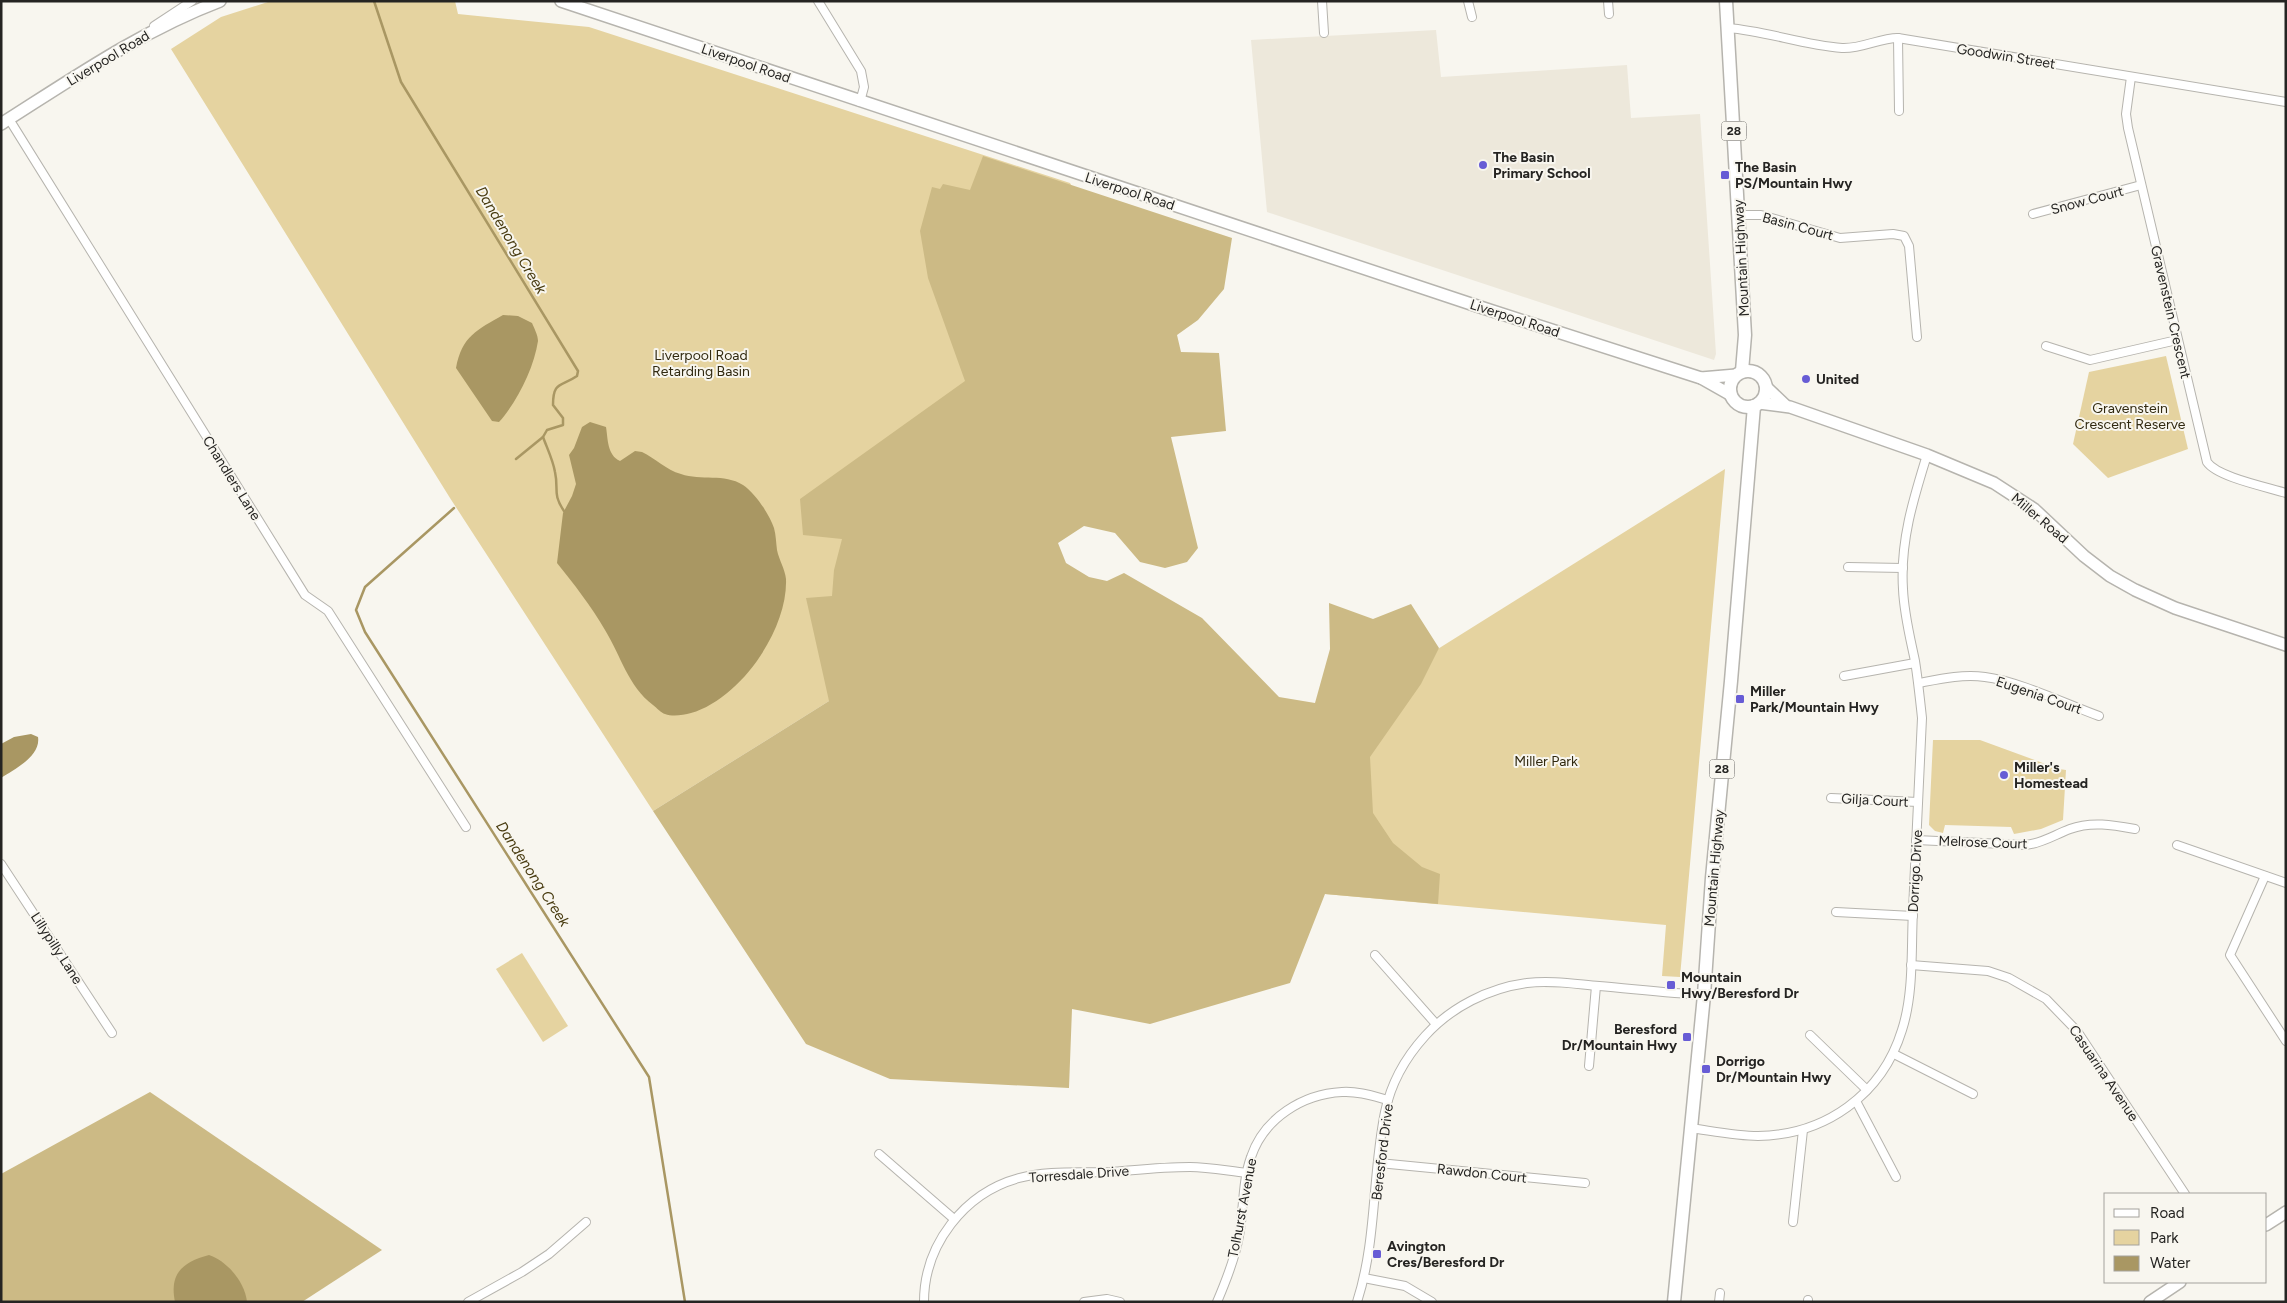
<svg xmlns="http://www.w3.org/2000/svg" width="2287" height="1303" font-family="Figtree,sans-serif">
  <style>
    .built { fill: #ede8db }
    .green { fill: #e5d3a0 }
    .forest { fill: #ccba85 }
    .water { fill: #a99763 }
    .lines { fill: none; stroke-linecap: round; stroke-linejoin: round }
    .stream { stroke: #a99763; stroke-width: 2.5 }
    .street-casing { stroke: #b6b4ae; stroke-width: 10 }
    .secondary-casing { stroke: #b6b4ae; stroke-width: 14 }
    .primary-casing { stroke: #b6b4ae; stroke-width: 15 }
    .street { stroke: #fff; stroke-width: 8 }
    .secondary { stroke: #fff; stroke-width: 11 }
    .primary { stroke: #fff; stroke-width: 12 }
    .poi-dot { fill: #675cd5; stroke: #f8f6ef; stroke-width: 2 }
    .labels { text-anchor: middle; stroke-width: 4; stroke-linejoin: round; paint-order: stroke }
    .shield { fill: #f8f6ef; stroke: #646360; stroke-width: 1 }
    .shield-label { font-size: 12px; font-weight: bold; fill: #252422 }
    .street-label { font-size: 14px; fill: #252422; stroke: #f8f6ef }
    .poi-label { font-size: 14px; font-weight: bold; fill: #252422; stroke: #f8f6ef; text-anchor: start }
    .park-label { font-size: 14px; fill: #312910; stroke: #f8f6ef }
    .water-label { font-size: 15px; font-style: italic; fill: #483b10; stroke: #f8f6ef }
  </style>
  <rect width="100%" height="100%" fill="#f8f6ef"/>
  <polygon class="built" points="1436,30 1441,77 1627,65 1631,118 1700,114 1716,354 1714,360 1267,212 1251,40"/>
  <g class="green">
    <polygon points="271,1 455,1 458,14 589,27 1070,183 1146,329 829,701 653,811 450,498 171,49 221,17"/>
    <polygon points="2166,356 2188,449 2108,478 2073,444 2089,372"/>
    <polygon points="1725,469 1680,977 1662,976 1666,925 1325,894 1342,709"/>
    <polygon points="1933,740 1980,740 2059,769 2066,770 2063,820 2041,829 2014,834 2011,827 1945,825 1943,833 1935,831 1929,825"/>
    <polygon points="522,953 568,1026 543,1042 496,969"/>
  </g>
  <g class="forest">
    <polygon points="983,156 1232,238 1224,289 1198,320 1177,335 1181,352 1219,353 1226,431 1171,437 1198,548 1187,562 1165,568 1140,562 1115,533 1084,526 1058,543 1066,563 1089,577 1107,581 1124,573 1202,618 1279,697 1315,703 1330,649 1329,603 1373,619 1411,604 1439,648 1421,684 1370,757 1373,813 1393,843 1422,867 1440,874 1438,904 1325,894 1290,983 1150,1024 1072,1009 1069,1088 890,1079 806,1044 653,811 829,701 806,598 832,596 834,570 842,539 803,535 800,499 965,381 928,278 920,231 932,187 940,189 943,184 970,190"/>
    <polygon points="150,1092 382,1250 302,1302 1,1302 1,1174"/>
  </g>
  <g class="water">
    <path d="M503 315 518 316 532 323C534 328 538 335 538 341 534 368 517 402 499 422L492 421 456 368C462 336 477 330 503 315Z"/>
    <path d="M590 422 606 427C608 439 607 455 620 461L635 451 642 452C655 458 666 470 681 474 701 481 724 473 743 485 756 494 769 514 774 528 776 535 776 543 777 550 779 560 785 569 786 579 788 630 740 699 691 713 683 715 673 717 665 714 661 713 657 708 653 705 628 686 621 656 605 630 591 606 574 584 557 563L563 513 572 496 576 484 569 455 574 448 582 427Z"/>
    <path d="M31 734 38 737C41 756 15 769 1 778V744L14 737Z"/>
    <path d="M209 1255C227 1261 245 1282 247 1302H175C169 1273 183 1262 209 1255Z"/>
  </g>
  <g class="lines">
    <g class="stream">
      <path d="M374 1 401 82 578 371 577 376C561 387 553 381 553 405L563 418V425L547 430 543 437 516 459"/>
      <path d="M543 437C547 448 553 460 555 472 559 490 552 493 564 511"/>
      <polyline points="454,508 365,587 356,610 365,632 649,1077 685,1302"/>
    </g>
    <defs>
      <g id="street">
        <polyline points="818,1 861,71 864,87 860,102"/>
        <polyline points="1322,1 1324,33"/>
        <polyline points="1468,1 1472,17"/>
        <polyline points="1608,1 1609,14"/>
        <polyline points="154,26 192,1"/>
        <path d="M1728 28C1766 31 1803 45 1842 48 1862 49 1879 38 1898 38L2286 102"/>
        <polyline points="1898,38 1899,111"/>
        <path d="M2131 77 2126 114 2128 128 2207 462C2217 477 2267 487 2286 493"/>
        <polyline points="9,119 305,595 328,611 466,827"/>
        <polyline points="2033,214 2141,185"/>
        <polyline points="1739,215 1761,215 1840,238 1893,234 1904,236 1909,246 1917,337"/>
        <polyline points="2046,346 2090,360 2177,340"/>
        <polyline points="1848,567 1903,568"/>
        <polyline points="1844,676 1915,663"/>
        <path d="M1919 683C1940 679 1962 674 1985 677 2018 681 2066 704 2099 716"/>
        <polyline points="1831,798 1918,802"/>
        <path d="M1916 840 2026 845C2043 843 2054 835 2070 829 2091 821 2113 825 2135 829"/>
        <polyline points="2177,845 2286,883"/>
        <polyline points="1,864 112,1033"/>
        <polyline points="2265,876 2230,955 2286,1041"/>
        <polyline points="1836,912 1913,916"/>
        <polyline points="1375,955 1436,1024"/>
        <polyline points="1911,965 1988,971 2009,978 2046,999 2077,1031 2185,1194"/>
        <polyline points="1810,1035 1867,1090"/>
        <polyline points="1894,1054 1973,1094"/>
        <polyline points="1589,1066 1596,986"/>
        <polyline points="1856,1101 1896,1177"/>
        <path d="M1690 1128C1712 1131 1736 1136 1758 1136 1825 1135 1882 1095 1902 1030 1914 993 1911 949 1913 910 1916 846 1919 782 1922 718 1920 699 1918 680 1915 661 1910 637 1904 614 1903 589 1900 542 1913 500 1927 455"/>
        <polyline points="879,1154 954,1219"/>
        <polyline points="1379,1163 1585,1183"/>
        <polyline points="1793,1222 1803,1130"/>
        <polyline points="1364,1278 1405,1286 1432,1302"/>
        <polyline points="468,1302 522,1272 549,1254 586,1222"/>
        <path d="M924 1302C924 1245 964 1193 1019 1178 1047 1170 1081 1173 1110 1172 1136 1170 1163 1167 1190 1167 1209 1167 1228 1171 1247 1173"/>
        <polyline points="1084,1302 1107,1299 1120,1302"/>
        <path d="M1217 1302C1226 1281 1235 1259 1239 1236 1244 1210 1242 1182 1251 1157 1264 1118 1303 1094 1342 1092 1358 1091 1373 1096 1388 1100"/>
        <path d="M1357 1302C1377 1240 1372 1175 1385 1112 1391 1083 1406 1057 1425 1036 1451 1007 1489 988 1527 983 1551 980 1575 984 1599 986 1634 989 1669 993 1704 995"/>
        <polyline points="1719,1302 1720,1293"/>
        <polyline points="1808,1302 1808,1300"/>
      </g>
      <g id="secondary">
        <polyline points="561,1 1477,306 1701,378 1731,395"/>
        <path d="M1 124C72 79 141 31 220 1"/>
        <polyline points="1701,378 1736,375"/>
        <polyline points="1766,387 1785,405"/>
        <polyline points="1759,403 1790,407 1927,455 1994,483 2034,509 2084,556 2110,576 2135,590 2175,608 2286,645"/>
        <polyline points="2266,1225 2286,1212"/>
        <polyline points="2150,1302 2180,1282"/>
      </g>
      <g id="primary">
        <polyline points="1726,1 1745,335 1742,371"/>
        <circle cx="1748" cy="389" r="18"/>
        <polyline points="1674,1302 1704,995 1712,878 1731,681 1754,406"/>
      </g>
    </defs>
    <use href="#street" class="street-casing"/>
    <use href="#secondary" class="secondary-casing"/>
    <use href="#primary" class="primary-casing"/>
    <use href="#street" class="street"/>
    <use href="#secondary" class="secondary"/>
    <use href="#primary" class="primary"/>
  </g>
  <g class="poi-dot">
    <circle cx="1483" cy="165" r="5"/>
    <rect x="1720" y="170" width="10" height="10" rx="2.5"/>
    <circle cx="1806" cy="379" r="5"/>
    <rect x="1735" y="694" width="10" height="10" rx="2.5"/>
    <circle cx="2004" cy="775" r="5"/>
    <rect x="1666" y="980" width="10" height="10" rx="2.5"/>
    <rect x="1682" y="1032" width="10" height="10" rx="2.5"/>
    <rect x="1701" y="1064" width="10" height="10" rx="2.5"/>
    <rect x="1372" y="1249" width="10" height="10" rx="2.5"/>
  </g>
  <g class="labels">
    <g class="shield">
      <rect x="1721.5" y="121.5" width="25" height="19" rx="4"/>
      <rect x="1709.5" y="759.5" width="25" height="19" rx="4"/>
    </g>
    <g class="shield-label">
      <text x="1734" y="135">28</text>
      <text x="1722" y="773">28</text>
    </g>
    <g class="street-label">
      <text transform="translate(2006 56) rotate(9)" y="5">Goodwin Street</text>
      <text transform="translate(108 58) rotate(-31)" y="5">Liverpool Road</text>
      <text transform="translate(746 63) rotate(19)" y="5">Liverpool Road</text>
      <text transform="translate(1130 191) rotate(18)" y="5">Liverpool Road</text>
      <text transform="translate(2087 200) rotate(-15)" y="5">Snow Court</text>
      <text transform="translate(1798 226) rotate(15)" y="5">Basin Court</text>
      <text transform="translate(1741 258) rotate(-93)" y="5">Mountain Highway</text>
      <text transform="translate(2171 312) rotate(77)" y="5">Gravenstein Crescent</text>
      <text transform="translate(1515 318) rotate(18)" y="5">Liverpool Road</text>
      <text transform="translate(232 478) rotate(58)" y="5">Chandlers Lane</text>
      <text transform="translate(2040 518) rotate(40)" y="5">Miller Road</text>
      <text transform="translate(2039 695) rotate(19)" y="5">Eugenia Court</text>
      <text transform="translate(1875 800) rotate(3)" y="5">Gilja Court</text>
      <text transform="translate(1983 842) rotate(2)" y="5">Melrose Court</text>
      <text transform="translate(1714 868) rotate(-85)" y="5">Mountain Highway</text>
      <text transform="translate(1915 871) rotate(-87)" y="5">Dorrigo Drive</text>
      <text transform="translate(57 948) rotate(57)" y="5">Lillypilly Lane</text>
      <text transform="translate(2104 1073) rotate(56)" y="5">Casuarina Avenue</text>
      <text transform="translate(1382 1152) rotate(-83)" y="5">Beresford Drive</text>
      <text transform="translate(1482 1173) rotate(6)" y="5">Rawdon Court</text>
      <text transform="translate(1079 1174) rotate(-4)" y="5">Torresdale Drive</text>
      <text transform="translate(1242 1208) rotate(-79)" y="5">Tolhurst Avenue</text>
    </g>
    <g class="poi-label">
      <text x="1493" y="162">The Basin<tspan x="1493" dy="16">Primary School</tspan></text>
      <text x="1735" y="172">The Basin<tspan x="1735" dy="16">PS/Mountain Hwy</tspan></text>
      <text x="1816" y="384">United</text>
      <text x="1750" y="696">Miller<tspan x="1750" dy="16">Park/Mountain Hwy</tspan></text>
      <text x="2014" y="772">Miller's<tspan x="2014" dy="16">Homestead</tspan></text>
      <text x="1681" y="982">Mountain<tspan x="1681" dy="16">Hwy/Beresford Dr</tspan></text>
      <text x="1677" y="1034" text-anchor="end">Beresford<tspan x="1677" dy="16">Dr/Mountain Hwy</tspan></text>
      <text x="1716" y="1066">Dorrigo<tspan x="1716" dy="16">Dr/Mountain Hwy</tspan></text>
      <text x="1387" y="1251">Avington<tspan x="1387" dy="16">Cres/Beresford Dr</tspan></text>
    </g>
    <g class="park-label">
      <text x="701" y="360">Liverpool Road<tspan x="701" dy="16">Retarding Basin</tspan></text>
      <text x="2130" y="413">Gravenstein<tspan x="2130" dy="16">Crescent Reserve</tspan></text>
      <text x="1546" y="766">Miller Park</text>
    </g>
    <g class="water-label">
      <text transform="translate(511 240) rotate(59)" y="5">Dandenong Creek</text>
      <text transform="translate(533 874) rotate(57)" y="5">Dandenong Creek</text>
    </g>
  </g>
  <rect width="2287" height="1303" fill="none" stroke="#252422" stroke-width="5"/>
  <rect x="2104" y="1193" width="162" height="90" fill="#f8f6ef" stroke="#a4a29d"/>
  <rect x="2114" y="1209" width="25" height="8" fill="#ffffff" stroke="#a4a29d"/>
  <text x="2150" y="1218" font-size="15" fill="#252422">Road</text>
  <rect x="2114" y="1230" width="25" height="15" fill="#e5d3a0" stroke="#a4a29d"/>
  <text x="2150" y="1243" font-size="15" fill="#252422">Park</text>
  <rect x="2114" y="1256" width="25" height="15" fill="#a99763" stroke="#a4a29d"/>
  <text x="2150" y="1268" font-size="15" fill="#252422">Water</text>
</svg>
